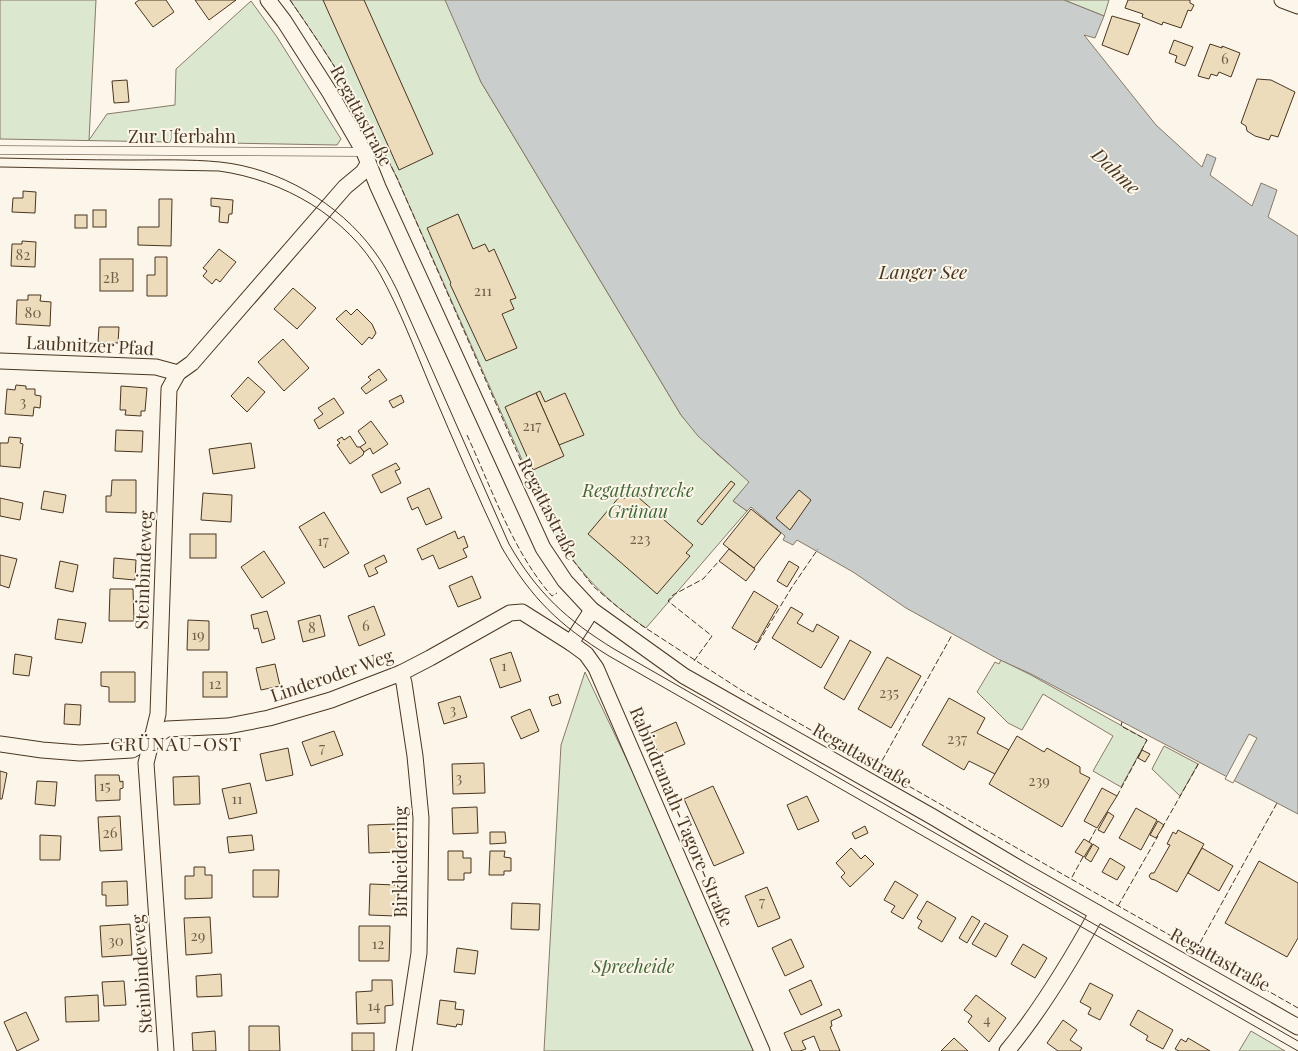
<svg xmlns="http://www.w3.org/2000/svg" width="1298" height="1051" font-family="'Playfair Display',serif">
  <style>
    .green { fill: #dce7d0; stroke: #887966 }
    .water { fill: #c9cecd; stroke: #887966 }
    .pier { fill: #fbf6e9; stroke: #887966 }
    .building { fill: #ecdcbc; stroke: #4a3520 }
    .lines { fill: none; stroke-linecap: round; stroke-linejoin: round }
    .lane-casing { stroke: #4a3520; stroke-width: 9 }
    .street-casing { stroke: #4a3520; stroke-width: 17 }
    .lane { stroke: #fbf6e9; stroke-width: 8 }
    .street { stroke: #fbf6e9; stroke-width: 15 }
    .tram { stroke: #4a3520; stroke-width: 1 }
    .fence { stroke: #4a3520; stroke-width: 1; stroke-dasharray: 6 2.5; stroke-linecap: butt }
    .labels { text-anchor: middle; stroke-width: 4; stroke-linejoin: round; paint-order: stroke }
    .number-label { font-size: 15px; fill: #725f47 }
    .street-label { font-size: 18px; fill: #4a3520; stroke: #fbf6e9 }
    .park-label { font-size: 18px; font-style: italic; fill: #436837; stroke: #fbf6e9 }
    .water-label { font-size: 19px; font-style: italic; fill: #4a3520; stroke: #fbf6e9 }
    .neighbourhood-label { font-size: 19px; letter-spacing: 1px; fill: #4a3520; stroke: #fbf6e9 }
  </style>
  <rect width="100%" height="100%" fill="#fbf6e9"/>
  <g class="green">
    <polygon points="0,0 96,0 89,140 107,114 175,105 176,69 251,1 277,37 341,139 337,145 0,139"/>
    <path d="M290 0H446L481 82 681 415 716 453 750 482 733 501 747 511 646 628C607 602 580 573 555 534L397 178C366 114 331 59 290 0Z"/>
    <polygon points="1064,0 1109,0 1104,16"/>
    <polygon points="1001,660 1031,675 1147,740 1121,787 1093,771 1113,736 1043,694 1022,730 1008,723 977,692 995,662 999,664"/>
    <polygon points="585,672 766,1051 544,1051 561,745"/>
    <polygon points="1164,746 1198,764 1180,796 1152,769"/>
    <polygon points="1251,1031 1285,1051 1239,1051"/>
  </g>
  <polygon class="water" points="445,0 1064,0 1104,16 1095,38 1084,35 1156,125 1202,167 1207,154 1216,158 1210,175 1252,206 1261,183 1277,190 1268,217 1298,236 1298,814 1031,674 998,659 906,608 853,572 797,540 793,545 783,540 785,536 751,507 747,511 733,501 749,482 698,436 681,415 481,82"/>
  <polygon class="pier" points="1249,734 1257,738 1233,783 1225,779"/>
  <g class="building">
    <polygon points="139,0 166,0 174,12 153,27 135,3"/>
    <polygon points="195,0 236,0 209,20"/>
    <polygon points="323,0 364,0 433,154 399,170"/>
    <polygon points="1128,0 1190,0 1190,3 1194,5 1191,11 1188,10 1181,28 1163,22 1162,25 1142,17 1143,14 1125,8"/>
    <polygon points="1112,16 1140,24 1128,55 1102,45"/>
    <polygon points="1174,40 1193,47 1185,66 1175,62 1177,56 1169,53"/>
    <polygon points="1210,44 1222,48 1222,46 1240,53 1231,77 1219,72 1217,76 1211,74 1209,79 1198,76"/>
    <polygon points="1257,79 1271,80 1295,92 1278,137 1271,135 1269,140 1255,136 1247,131 1246,126 1241,123"/>
    <polygon points="127,80 129,102 114,103 112,81"/>
    <polygon points="23,191 36,192 35,213 12,212 13,198 23,198"/>
    <polygon points="211,198 233,200 232,214 229,214 228,223 219,222 220,207 211,206"/>
    <polygon points="159,199 172,199 171,246 138,245 138,227 159,227"/>
    <rect x="93" y="210" width="13" height="17"/>
    <polygon points="458,214 473,249 485,244 489,252 494,249 516,298 510,300 514,309 502,314 517,348 486,361 450,284 451,283 427,228"/>
    <rect x="75" y="215" width="12" height="13"/>
    <polygon points="22,241 36,242 35,267 11,266 12,244 22,244"/>
    <polygon points="219,249 236,262 220,282 216,279 212,284 203,276 207,271 203,268"/>
    <polygon points="155,257 167,257 167,296 147,296 147,275 155,275"/>
    <rect x="100" y="259" width="33" height="32"/>
    <polygon points="293,288 316,308 297,329 274,309"/>
    <polygon points="28,295 41,295 40,301 51,302 50,326 16,324 17,300 28,300"/>
    <polygon points="357,309 372,324 376,333 372,339 369,337 362,345 336,319 346,310 351,315"/>
    <polygon points="99,327 119,327 118,343 98,342"/>
    <polygon points="283,339 309,368 284,391 258,362"/>
    <polygon points="379,369 387,380 366,394 361,388 371,380 368,377"/>
    <polygon points="248,377 265,392 247,412 231,396"/>
    <polygon points="16,385 26,386 26,389 35,389 35,395 41,396 40,408 34,407 33,416 5,414 7,389 15,390"/>
    <polygon points="121,386 147,388 145,411 141,411 141,416 125,415 126,410 120,410"/>
    <polygon points="540,391 545,402 565,393 584,435 559,445 536,393"/>
    <polygon points="536,393 564,456 533,470 505,407"/>
    <polygon points="401,395 404,402 393,408 389,401"/>
    <polygon points="334,398 344,413 319,429 314,420 323,414 318,408"/>
    <polygon points="371,421 388,444 373,454 370,448 364,452 360,447 366,443 358,431"/>
    <polygon points="116,430 143,431 142,452 115,451"/>
    <polygon points="350,436 357,447 360,447 364,452 363,455 350,464 337,445 340,443 337,440 342,437 344,440"/>
    <polygon points="9,437 21,438 20,443 23,444 20,468 0,466 0,443 8,443"/>
    <polygon points="251,443 255,468 213,474 209,449"/>
    <polygon points="396,463 400,469 395,471 401,483 381,493 372,475"/>
    <polygon points="112,480 136,480 136,513 106,512 106,496 111,496"/>
    <polygon points="731,481 735,484 702,525 697,521"/>
    <polygon points="429,488 442,518 426,525 418,507 412,510 407,498"/>
    <polygon points="799,490 811,500 790,530 776,518"/>
    <polygon points="44,491 66,495 63,513 41,509"/>
    <polygon points="631,491 693,545 686,553 690,556 657,594 588,534 620,496 624,499"/>
    <polygon points="203,493 232,495 231,522 201,520"/>
    <polygon points="0,498 23,503 20,520 0,516"/>
    <polygon points="751,509 781,533 754,568 723,544"/>
    <polygon points="324,512 349,553 324,568 299,527"/>
    <polygon points="455,531 458,539 464,536 468,547 463,549 467,557 439,569 433,555 422,560 417,549"/>
    <rect x="190" y="534" width="26" height="24"/>
    <polygon points="729,549 755,569 746,581 719,561"/>
    <polygon points="264,551 285,583 262,598 241,567"/>
    <polygon points="0,555 17,559 9,588 0,585"/>
    <polygon points="384,555 387,562 375,568 378,573 369,577 364,565"/>
    <polygon points="114,558 136,560 135,580 113,578"/>
    <polygon points="60,561 78,565 73,592 55,588"/>
    <polygon points="789,561 799,567 787,587 777,581"/>
    <polygon points="472,576 481,598 458,607 449,586"/>
    <polygon points="110,589 133,589 134,621 109,621"/>
    <polygon points="754,591 778,606 757,643 732,628"/>
    <polygon points="374,606 385,635 359,646 348,616"/>
    <polygon points="791,607 803,614 797,623 813,632 817,624 839,637 821,668 772,638"/>
    <polygon points="267,611 275,639 262,643 258,628 254,629 251,615"/>
    <polygon points="320,615 325,636 303,642 298,621"/>
    <polygon points="58,619 86,623 82,643 55,639"/>
    <polygon points="188,620 209,621 209,650 187,650"/>
    <polygon points="850,640 871,652 844,700 824,688"/>
    <polygon points="511,652 521,681 500,688 490,659"/>
    <polygon points="15,654 32,657 29,676 13,674"/>
    <polygon points="887,657 921,676 891,728 858,709"/>
    <polygon points="275,664 280,686 261,690 256,668"/>
    <polygon points="101,672 135,672 135,702 109,702 109,687 101,686"/>
    <rect x="203" y="672" width="24" height="25"/>
    <polygon points="558,694 561,703 552,706 549,697"/>
    <polygon points="460,696 467,717 444,724 438,703"/>
    <polygon points="949,698 985,718 977,733 1009,750 995,774 969,761 964,770 922,745"/>
    <polygon points="65,704 81,705 80,725 64,724"/>
    <polygon points="530,709 539,731 521,739 511,717"/>
    <polygon points="676,722 685,744 659,755 649,734"/>
    <polygon points="334,731 343,755 311,766 302,742"/>
    <polygon points="1017,736 1044,752 1047,748 1080,767 1080,773 1090,778 1062,827 989,784"/>
    <polygon points="288,748 293,775 266,781 260,754"/>
    <polygon points="1142,750 1150,754 1145,762 1138,758"/>
    <polygon points="484,763 485,793 453,794 452,764"/>
    <polygon points="0,771 7,773 2,799 0,799"/>
    <polygon points="95,775 119,775 120,782 123,781 123,788 120,789 120,800 96,801"/>
    <polygon points="199,776 200,804 174,805 173,777"/>
    <polygon points="37,781 57,782 55,806 35,804"/>
    <polygon points="250,783 257,813 229,819 222,789"/>
    <polygon points="713,786 744,853 714,866 684,799"/>
    <polygon points="1102,788 1117,796 1097,828 1084,821"/>
    <polygon points="807,796 819,821 798,830 787,805"/>
    <polygon points="477,807 478,833 453,834 452,808"/>
    <polygon points="1136,808 1157,820 1141,850 1119,838"/>
    <polygon points="1108,812 1114,816 1104,833 1098,830"/>
    <polygon points="120,816 122,850 100,851 98,817"/>
    <polygon points="1158,821 1164,825 1156,838 1150,835"/>
    <polygon points="396,824 397,852 369,853 368,825"/>
    <polygon points="865,826 868,833 855,839 852,833"/>
    <polygon points="1178,830 1204,844 1177,892 1155,880 1151,879 1149,876 1151,873 1154,873 1170,845 1167,844 1173,832 1176,834"/>
    <polygon points="490,832 505,832 506,843 490,844"/>
    <polygon points="40,835 61,836 60,860 40,860"/>
    <polygon points="252,835 254,850 229,853 227,837"/>
    <polygon points="1084,839 1092,844 1084,857 1075,852"/>
    <polygon points="1093,844 1099,848 1091,862 1085,858"/>
    <polygon points="851,848 861,859 865,855 874,864 850,887 841,877 845,873 836,863"/>
    <polygon points="1202,848 1233,866 1219,891 1188,873"/>
    <polygon points="448,851 463,851 463,858 471,858 471,873 464,873 464,880 448,880"/>
    <polygon points="490,851 505,851 504,857 511,858 511,871 504,871 504,875 489,875"/>
    <polygon points="1110,858 1125,867 1117,880 1102,872"/>
    <polygon points="1259,861 1298,883 1298,938 1287,957 1225,923"/>
    <polygon points="194,867 205,867 205,875 212,875 212,898 185,899 185,876 194,876"/>
    <polygon points="253,870 279,870 278,897 253,897"/>
    <polygon points="127,881 128,905 106,906 106,895 102,895 102,882"/>
    <polygon points="895,881 918,895 903,919 891,912 895,906 884,900"/>
    <polygon points="370,884 396,885 395,916 369,915"/>
    <polygon points="767,887 780,918 758,927 745,896"/>
    <polygon points="927,901 956,918 942,942 918,928 922,921 917,918"/>
    <polygon points="512,903 540,904 539,930 511,929"/>
    <polygon points="972,916 980,921 967,943 959,938"/>
    <polygon points="210,917 212,953 186,955 184,918"/>
    <polygon points="985,923 1008,936 996,957 972,944"/>
    <polygon points="130,924 132,955 102,957 100,926"/>
    <polygon points="359,926 390,926 389,961 359,961"/>
    <polygon points="791,939 804,967 785,976 772,948"/>
    <polygon points="1023,944 1047,958 1035,978 1011,964"/>
    <polygon points="457,948 478,951 475,974 454,972"/>
    <polygon points="221,974 222,996 197,997 196,976"/>
    <polygon points="372,980 392,980 393,1005 385,1006 385,1023 357,1024 356,992 372,991"/>
    <polygon points="811,980 822,1005 801,1015 789,990"/>
    <polygon points="124,981 126,1005 104,1006 102,982"/>
    <polygon points="1090,983 1113,995 1100,1020 1088,1014 1091,1008 1080,1002"/>
    <polygon points="98,995 99,1021 66,1022 65,997"/>
    <polygon points="976,995 1006,1018 989,1042 968,1022 972,1016 964,1010"/>
    <polygon points="440,1000 456,1002 455,1009 464,1010 462,1025 457,1024 456,1027 437,1024"/>
    <polygon points="839,1009 842,1016 831,1021 832,1026 830,1027 840,1051 820,1051 814,1036 802,1041 806,1049 800,1051 792,1051 784,1033"/>
    <polygon points="1138,1010 1173,1030 1163,1049 1146,1040 1148,1036 1130,1025"/>
    <polygon points="26,1012 39,1040 17,1051 4,1022"/>
    <polygon points="1063,1020 1077,1030 1070,1040 1082,1048 1080,1051 1058,1051 1047,1043"/>
    <polygon points="249,1026 279,1026 280,1051 249,1051"/>
    <polygon points="215,1031 216,1051 193,1051 192,1033"/>
    <rect x="352" y="1033" width="22" height="18"/>
    <polygon points="954,1038 968,1051 941,1051"/>
    <polygon points="1188,1038 1210,1051 1179,1051 1175,1049 1181,1039 1186,1042"/>
  </g>
  <g class="lines">
    <defs>
      <polyline id="lane" points="0,150 364,152"/>
      <g id="street">
        <polyline points="268,0 284,21 330,93 364,152 378,187 543,548 565,581 592,610 684,676 933,817 1022,870 1298,1027"/>
        <polyline points="1282,0 1298,6"/>
        <polyline points="0,361 156,367 178,373"/>
        <polyline points="571,643 592,610"/>
        <polyline points="401,673 404,683 415,756 421,818 419,953 404,1051"/>
        <polyline points="0,744 42,750 80,753 132,750 167,729 228,726 269,718 331,700 401,673 430,658 510,613 522,612 571,643 586,654 596,668 762,1051"/>
        <polyline points="166,1051 146,763 158,714 169,389 178,373 192,363 345,187 363,172 368,164"/>
        <path d="M1007 1051C1042 1009 1071 960 1097 913"/>
      </g>
    </defs>
    <use href="#lane" class="lane-casing"/>
    <use href="#street" class="street-casing"/>
    <use href="#lane" class="lane"/>
    <use href="#street" class="street"/>
    <g class="tram">
      <path d="M0 158C43 159 86 160 129 160 159 160 190 159 220 162 279 168 339 203 374 251 383 263 390 276 397 290L509 544C537 593 567 620 614 649L1298 1041"/>
      <path d="M0 167 219 171C283 180 347 216 380 274 400 310 415 350 431 388 454 442 477 495 502 548 532 599 559 625 609 656L1298 1051"/>
    </g>
    <g class="fence">
      <path d="M290 0C331 59 366 114 397 178L547 520 568 554 594 587 614 604 641 625 741 690 1071 879"/>
      <path d="M467 435C491 487 514 554 552 596L557 593"/>
      <polyline points="754,650 792,587 818,549"/>
      <polyline points="694,661 712,636 668,601 673,595 703,579 719,561"/>
      <polyline points="878,768 952,635"/>
      <polyline points="1117,796 1147,740 1121,726 1122,722"/>
      <polyline points="1162,828 1199,763"/>
      <polyline points="1089,842 1096,829"/>
      <polyline points="1083,857 1071,879 1298,1008"/>
      <polyline points="1118,906 1158,836"/>
      <polyline points="1196,950 1277,803"/>
    </g>
  </g>
  <g class="labels">
    <g class="number-label">
      <text x="1225" y="64">6</text>
      <text x="23" y="260">82</text>
      <text x="111" y="283">2B</text>
      <text x="483" y="296">211</text>
      <text x="33" y="318">80</text>
      <text x="23" y="407">3</text>
      <text x="532" y="431">217</text>
      <text x="640" y="544">223</text>
      <text x="323" y="546">17</text>
      <text x="366" y="631">6</text>
      <text x="312" y="633">8</text>
      <text x="198" y="640">19</text>
      <text x="504" y="671">1</text>
      <text x="215" y="689">12</text>
      <text x="889" y="698">235</text>
      <text x="453" y="715">3</text>
      <text x="957" y="744">237</text>
      <text x="322" y="753">7</text>
      <text x="459" y="783">3</text>
      <text x="1039" y="786">239</text>
      <text x="105" y="791">15</text>
      <text x="237" y="804">11</text>
      <text x="110" y="838">26</text>
      <text x="762" y="907">7</text>
      <text x="198" y="941">29</text>
      <text x="116" y="946">30</text>
      <text x="378" y="949">12</text>
      <text x="374" y="1011">14</text>
      <text x="987" y="1025">4</text>
    </g>
    <g class="street-label">
      <text transform="translate(361 116) rotate(62)" y="6">Regattastraße</text>
      <text x="182" y="143">Zur Uferbahn</text>
      <text transform="translate(90 346) rotate(3)" y="6">Laubnitzer Pfad</text>
      <text transform="translate(548 509) rotate(63)" y="6">Regattastraße</text>
      <text transform="translate(144 570) rotate(-88)" y="6">Steinbindeweg</text>
      <text transform="translate(332 676) rotate(-19)" y="6">Linderoder Weg</text>
      <text transform="translate(862 756) rotate(30)" y="6">Regattastraße</text>
      <text transform="translate(681 817) rotate(67)" y="6">Rabindranath-Tagore-Straße</text>
      <text transform="translate(401 862) rotate(-90)" y="6">Birkheidering</text>
      <text transform="translate(1220 960) rotate(29)" y="6">Regattastraße</text>
      <text transform="translate(142 974) rotate(-94)" y="6">Steinbindeweg</text>
    </g>
    <g class="park-label">
      <text x="638" y="497">Regattastrecke<tspan x="638" dy="21">Grünau</tspan></text>
      <text x="633" y="973">Spreeheide</text>
    </g>
    <g class="water-label">
      <text transform="translate(1116 171) rotate(43)" y="7">Dahme</text>
      <text x="923" y="279">Langer See</text>
    </g>
    <g class="neighbourhood-label">
      <text x="176" y="751">GRÜNAU-OST</text>
    </g>
  </g>
</svg>
